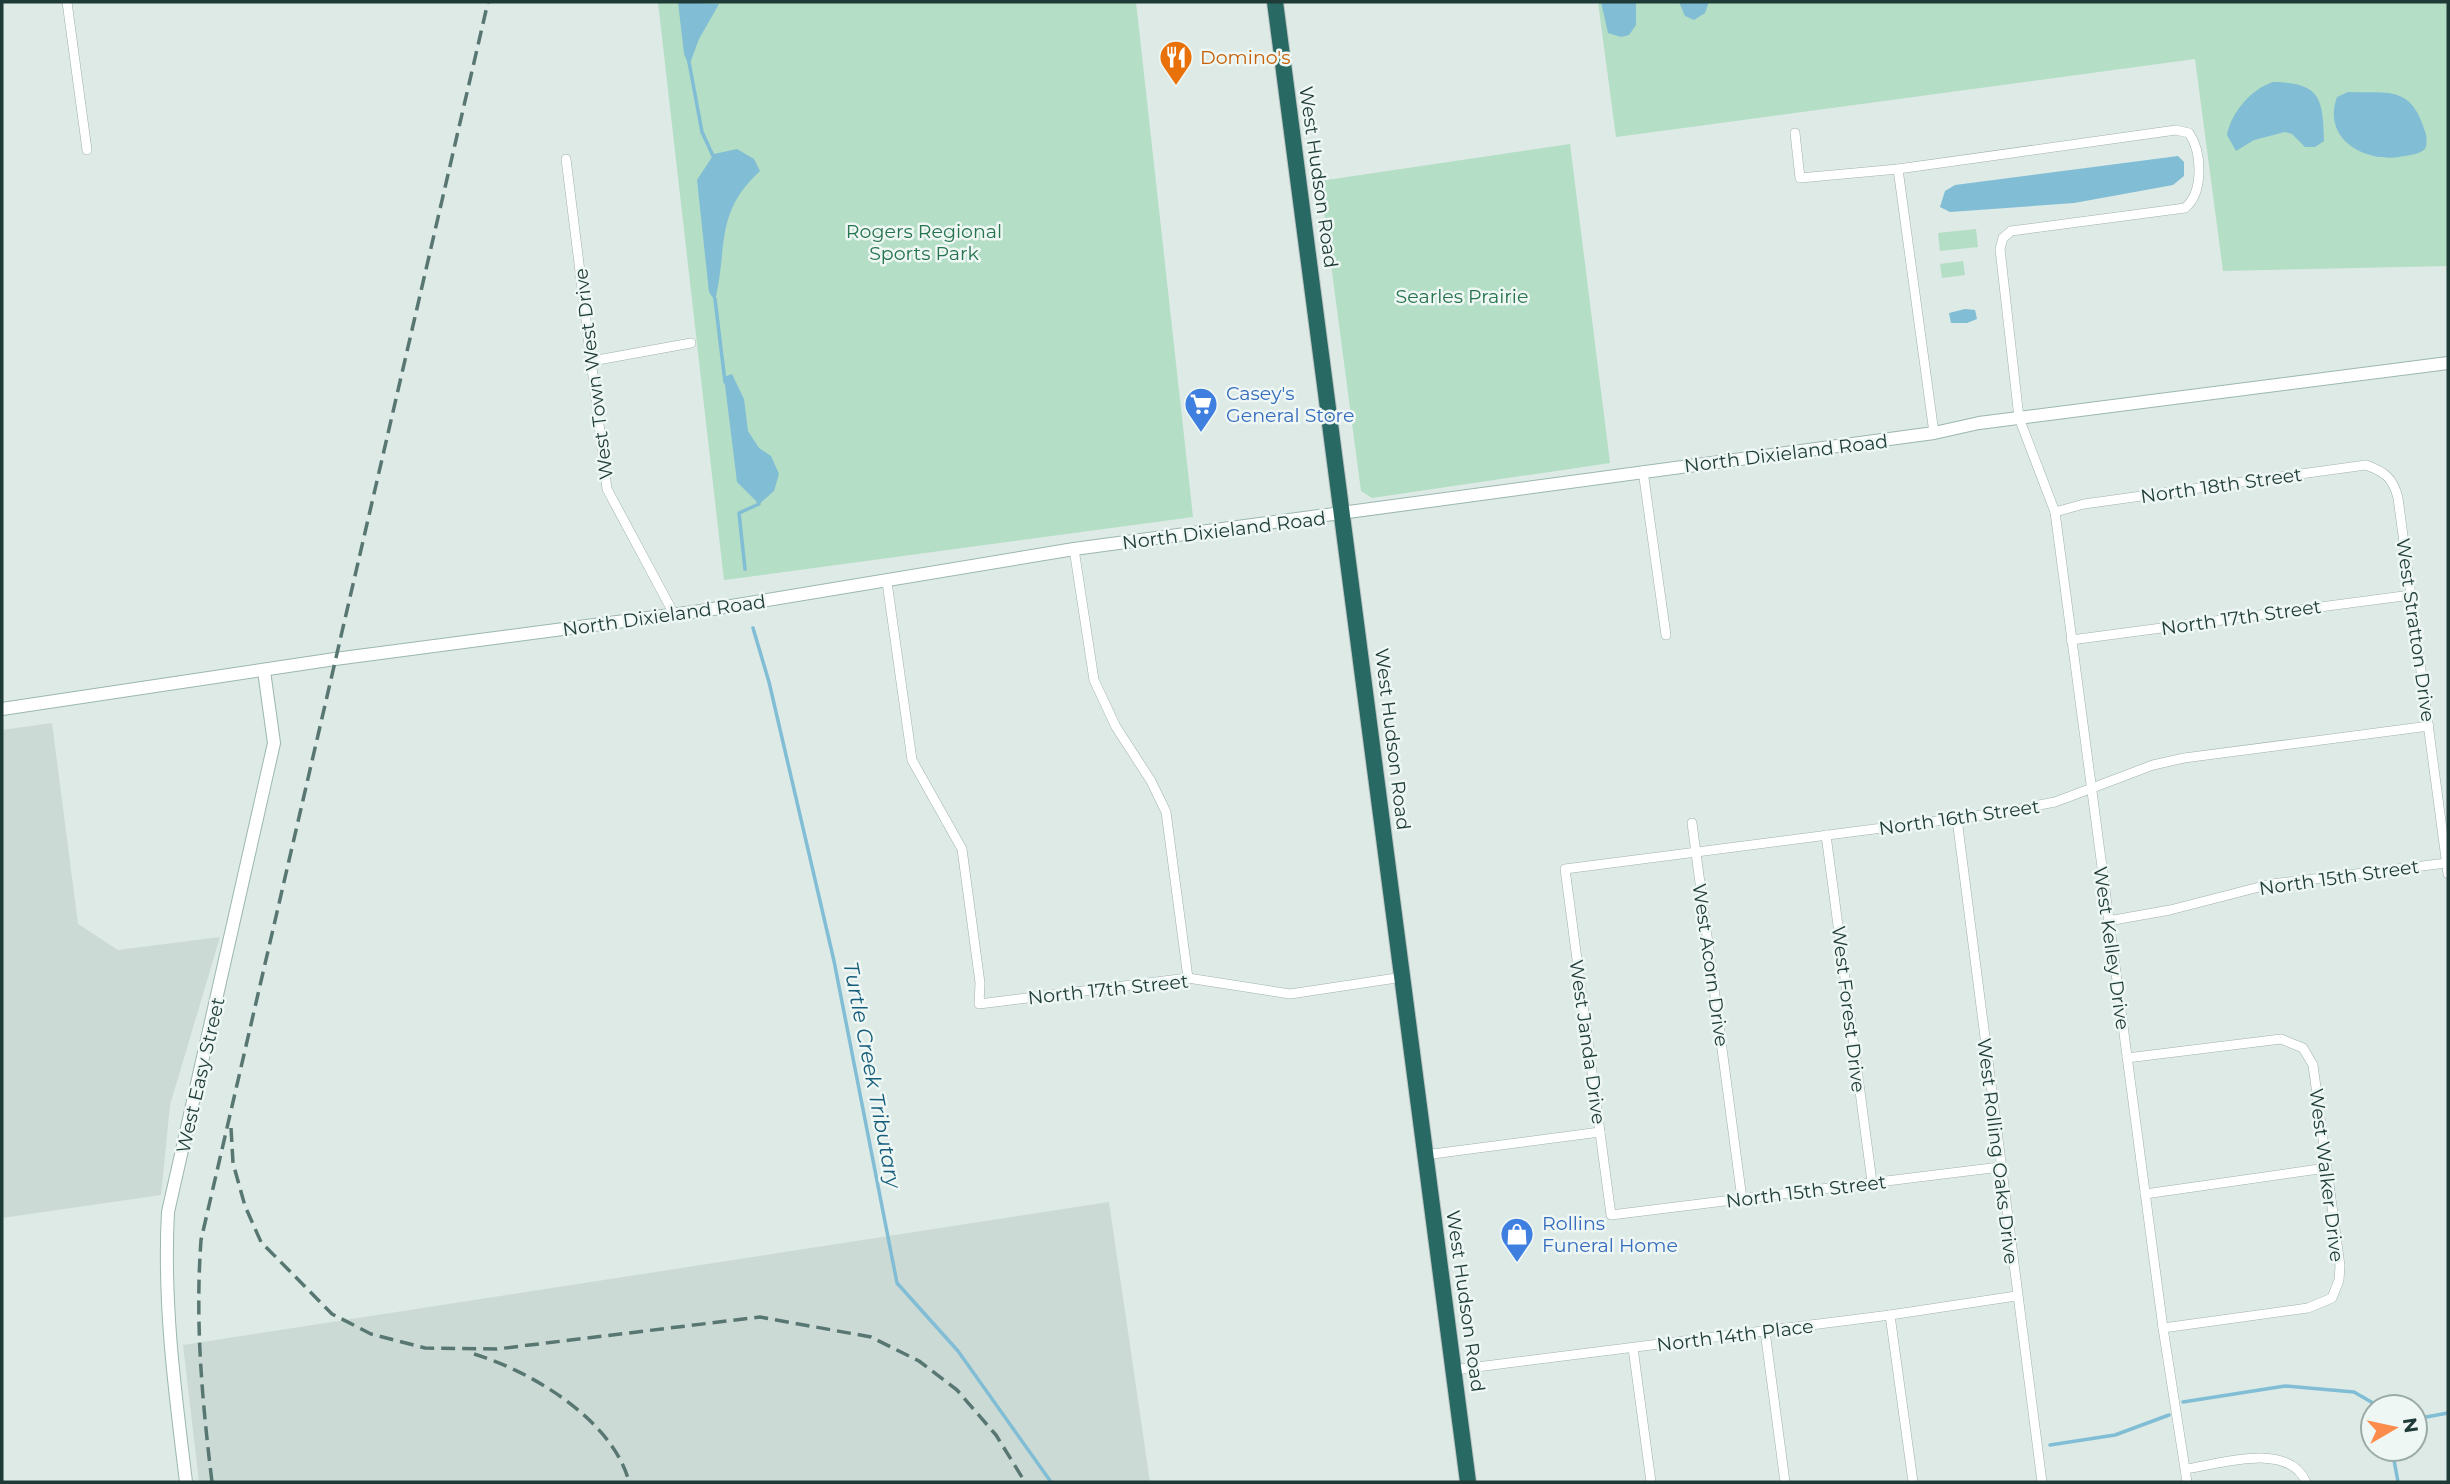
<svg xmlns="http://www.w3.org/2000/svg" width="2450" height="1484" font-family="Montserrat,sans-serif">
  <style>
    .built { fill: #ccdad5 }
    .green { fill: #b4dec5 }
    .water { fill: #81bdd4 }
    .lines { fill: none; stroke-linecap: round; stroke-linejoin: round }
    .stream { stroke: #81bdd4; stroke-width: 3.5 }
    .street-casing { stroke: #a0b2ae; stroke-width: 10 }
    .secondary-casing { stroke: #9cb7b0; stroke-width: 14 }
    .highway-casing { stroke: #bcc4c3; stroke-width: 18 }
    .street { stroke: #fff; stroke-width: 9 }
    .secondary { stroke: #fff; stroke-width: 12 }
    .highway { stroke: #286963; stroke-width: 16 }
    .rail { stroke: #587772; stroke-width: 3.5; stroke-dasharray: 14 7; stroke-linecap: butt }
    .labels { text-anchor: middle; stroke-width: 5; stroke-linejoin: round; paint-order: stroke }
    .food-label { font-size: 19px; fill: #c56008; stroke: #eef7f4; text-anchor: start }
    .street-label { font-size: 19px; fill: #1e3b37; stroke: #eef7f4 }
    .park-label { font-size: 19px; fill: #26744e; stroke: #eef7f4 }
    .shop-label { font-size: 19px; fill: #366cbe; stroke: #eef7f4; text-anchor: start }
    .water-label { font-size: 21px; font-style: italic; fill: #155d7a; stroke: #eef7f4 }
  </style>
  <rect width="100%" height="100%" fill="#ddeae6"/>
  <g class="built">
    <polygon points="52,723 78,924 118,950 220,937 170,1105 161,1195 2,1218 2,730"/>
    <polygon points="1109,1202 1150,1482 199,1482 183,1345"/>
  </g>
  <g class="green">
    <polygon points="658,2 1136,2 1193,517 724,580"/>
    <polygon points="1598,2 2448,2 2448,266 2223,271 2195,59 1616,137"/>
    <polygon points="1570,144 1610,463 1372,498 1361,491 1320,181"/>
    <polygon points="1976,229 1978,247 1940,251 1938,233"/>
    <polygon points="1963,261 1965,275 1942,278 1940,264"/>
  </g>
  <g class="water">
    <polygon points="678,2 719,4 699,39 689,66 684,54"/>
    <polygon points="1601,2 1636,2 1636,25 1629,35 1621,37 1608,33"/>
    <polygon points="1679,2 1709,2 1705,13 1694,20 1685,16"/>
    <path d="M2273 82C2320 83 2323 97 2324 141L2315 147H2305L2292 134 2285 132 2254 140 2236 151 2227 135C2231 113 2251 89 2273 82Z"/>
    <path d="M2348 92C2381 94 2408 84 2422 123 2425 131 2429 140 2425 149 2418 155 2409 155 2399 157 2364 162 2322 139 2337 97Z"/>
    <path d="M737 149 754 159 760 171C714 213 728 247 715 301L709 292 697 180 714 154Z"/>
    <polygon points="2178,156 2184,162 2184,176 2173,185 2074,203 1950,212 1940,207 1945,191 1955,185"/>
    <polygon points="1965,309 1975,310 1977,319 1967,323 1951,323 1949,313"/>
    <polygon points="732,374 744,399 748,431 759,448 771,456 779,474 774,491 759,504 737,482 724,377"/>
  </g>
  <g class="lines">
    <g class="stream">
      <polyline points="689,62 702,132 714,158"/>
      <polyline points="715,299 725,382"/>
      <polyline points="745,569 739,513 759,504 758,500"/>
      <polyline points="753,628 769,682 834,961 897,1283 958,1351 1051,1482"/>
      <polyline points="2183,1402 2285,1386 2354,1392 2380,1407"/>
      <polyline points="2415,1419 2448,1413"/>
      <polyline points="2050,1445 2115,1435 2169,1415"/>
      <polyline points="2392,1449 2398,1482"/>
    </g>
    <defs>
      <g id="street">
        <polyline points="67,2 87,150"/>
        <path d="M1795 133 1800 178 1898 169 2176 130 2189 133C2202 152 2204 192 2185 208L2011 231 2003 238 2000 249 2019 418 2055 512 2163 1328 2187 1482"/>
        <polyline points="566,159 607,489 674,614"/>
        <polyline points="1898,169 1934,433"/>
        <polyline points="592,361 691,343"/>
        <polyline points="1643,471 1666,635"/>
        <path d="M2055 512 2084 504 2366 465C2385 472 2393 478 2398 498L2448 874"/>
        <polyline points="1074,549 1094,680 1116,727 1151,781 1166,812 1188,978"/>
        <polyline points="887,582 912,760 962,849 980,983 979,1004 1188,978 1290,994 1403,977"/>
        <polyline points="2071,640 2411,595"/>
        <polyline points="1957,819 2042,1482"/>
        <polyline points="1692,823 1742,1199"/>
        <polyline points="1826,835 1872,1182"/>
        <polyline points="2108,921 2170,910 2271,884 2447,863"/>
        <polyline points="2127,1058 2281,1039 2303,1048 2313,1065 2340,1266 2339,1280 2332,1298 2308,1308 2163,1328"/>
        <polyline points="1425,1155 1600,1132"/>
        <polyline points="2000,1167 1611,1215 1565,869 1998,813 2055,802 2153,765 2184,758 2429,726"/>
        <polyline points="2145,1194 2326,1168"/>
        <polyline points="1890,1315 1913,1482"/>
        <polyline points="1765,1331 1785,1482"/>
        <polyline points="1633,1348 1651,1482"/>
        <polyline points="1453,1370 1890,1315 2016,1296"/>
        <path d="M2186 1469C2221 1464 2288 1441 2306 1482"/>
      </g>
      <g id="secondary">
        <polyline points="2,709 335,659 701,611 1074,549 1934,433 1979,423 2448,363"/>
        <path d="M186 1482C175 1392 163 1303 168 1212L274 743 264 671"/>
      </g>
      <polyline id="highway" points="1275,2 1468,1482"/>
    </defs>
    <use href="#street" class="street-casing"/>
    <use href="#secondary" class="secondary-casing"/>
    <use href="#highway" class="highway-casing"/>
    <use href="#street" class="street"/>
    <use href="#secondary" class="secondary"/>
    <use href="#highway" class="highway"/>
    <g class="rail">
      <polyline points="231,1128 233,1163 245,1206 261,1242 332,1314 371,1334 425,1348 497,1349 760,1317 871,1337 919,1361 957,1390 996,1435 1025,1482"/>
      <path d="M474 1354C531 1371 613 1420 629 1482"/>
      <path d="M212 1482C202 1400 195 1322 201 1240L488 2"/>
    </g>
  </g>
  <defs>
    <symbol id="restaurant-pin" viewBox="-11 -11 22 30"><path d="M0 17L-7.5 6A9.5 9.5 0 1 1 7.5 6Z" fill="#e8710a" stroke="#eef7f4"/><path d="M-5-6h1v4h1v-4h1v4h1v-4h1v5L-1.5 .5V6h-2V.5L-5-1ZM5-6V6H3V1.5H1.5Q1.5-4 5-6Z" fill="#fff"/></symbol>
    <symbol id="supermarket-pin" viewBox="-11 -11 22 30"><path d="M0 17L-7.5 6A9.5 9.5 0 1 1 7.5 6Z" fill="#3f7fe0" stroke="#eef7f4"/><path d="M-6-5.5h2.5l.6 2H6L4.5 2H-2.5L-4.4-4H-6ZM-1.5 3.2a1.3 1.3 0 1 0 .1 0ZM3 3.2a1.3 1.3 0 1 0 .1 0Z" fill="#fff"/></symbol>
    <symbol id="shop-pin" viewBox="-11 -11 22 30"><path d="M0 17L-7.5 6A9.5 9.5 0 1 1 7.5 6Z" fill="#3f7fe0" stroke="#eef7f4"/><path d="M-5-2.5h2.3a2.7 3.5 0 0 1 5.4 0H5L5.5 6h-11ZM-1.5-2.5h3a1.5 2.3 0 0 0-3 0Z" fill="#fff"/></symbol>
  </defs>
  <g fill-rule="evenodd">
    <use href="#restaurant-pin" x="1157" y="38" width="38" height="52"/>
    <use href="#supermarket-pin" x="1182" y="385" width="38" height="52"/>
    <use href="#shop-pin" x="1498" y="1215" width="38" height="52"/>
  </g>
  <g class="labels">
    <g class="food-label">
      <text x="1200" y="64">Domino's</text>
    </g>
    <g class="street-label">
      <text transform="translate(1319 177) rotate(82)" y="7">West Hudson Road</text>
      <text transform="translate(593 374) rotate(-97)" y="7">West Town West Drive</text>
      <text transform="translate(1786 453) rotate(-7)" y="7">North Dixieland Road</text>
      <text transform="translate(2221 485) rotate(-8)" y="7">North 18th Street</text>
      <text transform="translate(1224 530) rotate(-7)" y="7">North Dixieland Road</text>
      <text transform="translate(664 615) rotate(-8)" y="7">North Dixieland Road</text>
      <text transform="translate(2241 617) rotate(-8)" y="7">North 17th Street</text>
      <text transform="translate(2416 630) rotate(82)" y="7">West Stratton Drive</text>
      <text transform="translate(1393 739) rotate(83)" y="7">West Hudson Road</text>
      <text transform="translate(1959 817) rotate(-8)" y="7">North 16th Street</text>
      <text transform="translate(2339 877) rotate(-8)" y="7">North 15th Street</text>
      <text transform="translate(2112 948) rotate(82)" y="7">West Kelley Drive</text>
      <text transform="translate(1711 965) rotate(82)" y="7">West Acorn Drive</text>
      <text transform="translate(1108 989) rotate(-6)" y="7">North 17th Street</text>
      <text transform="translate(1849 1009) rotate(83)" y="7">West Forest Drive</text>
      <text transform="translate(1588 1042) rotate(82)" y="7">West Janda Drive</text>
      <text transform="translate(200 1075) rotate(-77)" y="7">West Easy Street</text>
      <text transform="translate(1998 1151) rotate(83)" y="7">West Rolling Oaks Drive</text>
      <text transform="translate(2327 1175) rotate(83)" y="7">West Walker Drive</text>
      <text transform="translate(1806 1191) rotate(-7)" y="7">North 15th Street</text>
      <text transform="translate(1466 1301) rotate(82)" y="7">West Hudson Road</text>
      <text transform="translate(1735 1335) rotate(-7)" y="7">North 14th Place</text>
    </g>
    <g class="park-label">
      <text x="924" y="238">Rogers Regional<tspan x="924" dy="22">Sports Park</tspan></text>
      <text x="1462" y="303">Searles Prairie</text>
    </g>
    <g class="shop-label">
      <text x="1226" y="400">Casey's<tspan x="1226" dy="22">General Store</tspan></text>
      <text x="1542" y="1230">Rollins<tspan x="1542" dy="22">Funeral Home</tspan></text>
    </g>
    <g class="water-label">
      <text transform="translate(872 1075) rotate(79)" y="7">Turtle Creek Tributary</text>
    </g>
  </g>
  <rect width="2450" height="1484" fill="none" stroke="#1e3b37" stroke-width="7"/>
  <g transform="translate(2394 1428) rotate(81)"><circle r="33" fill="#eef7f4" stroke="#9baca8" stroke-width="2"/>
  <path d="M0-5L12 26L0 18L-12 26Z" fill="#fb8c4b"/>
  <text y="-10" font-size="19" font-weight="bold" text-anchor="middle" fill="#1e3b37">N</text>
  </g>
</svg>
